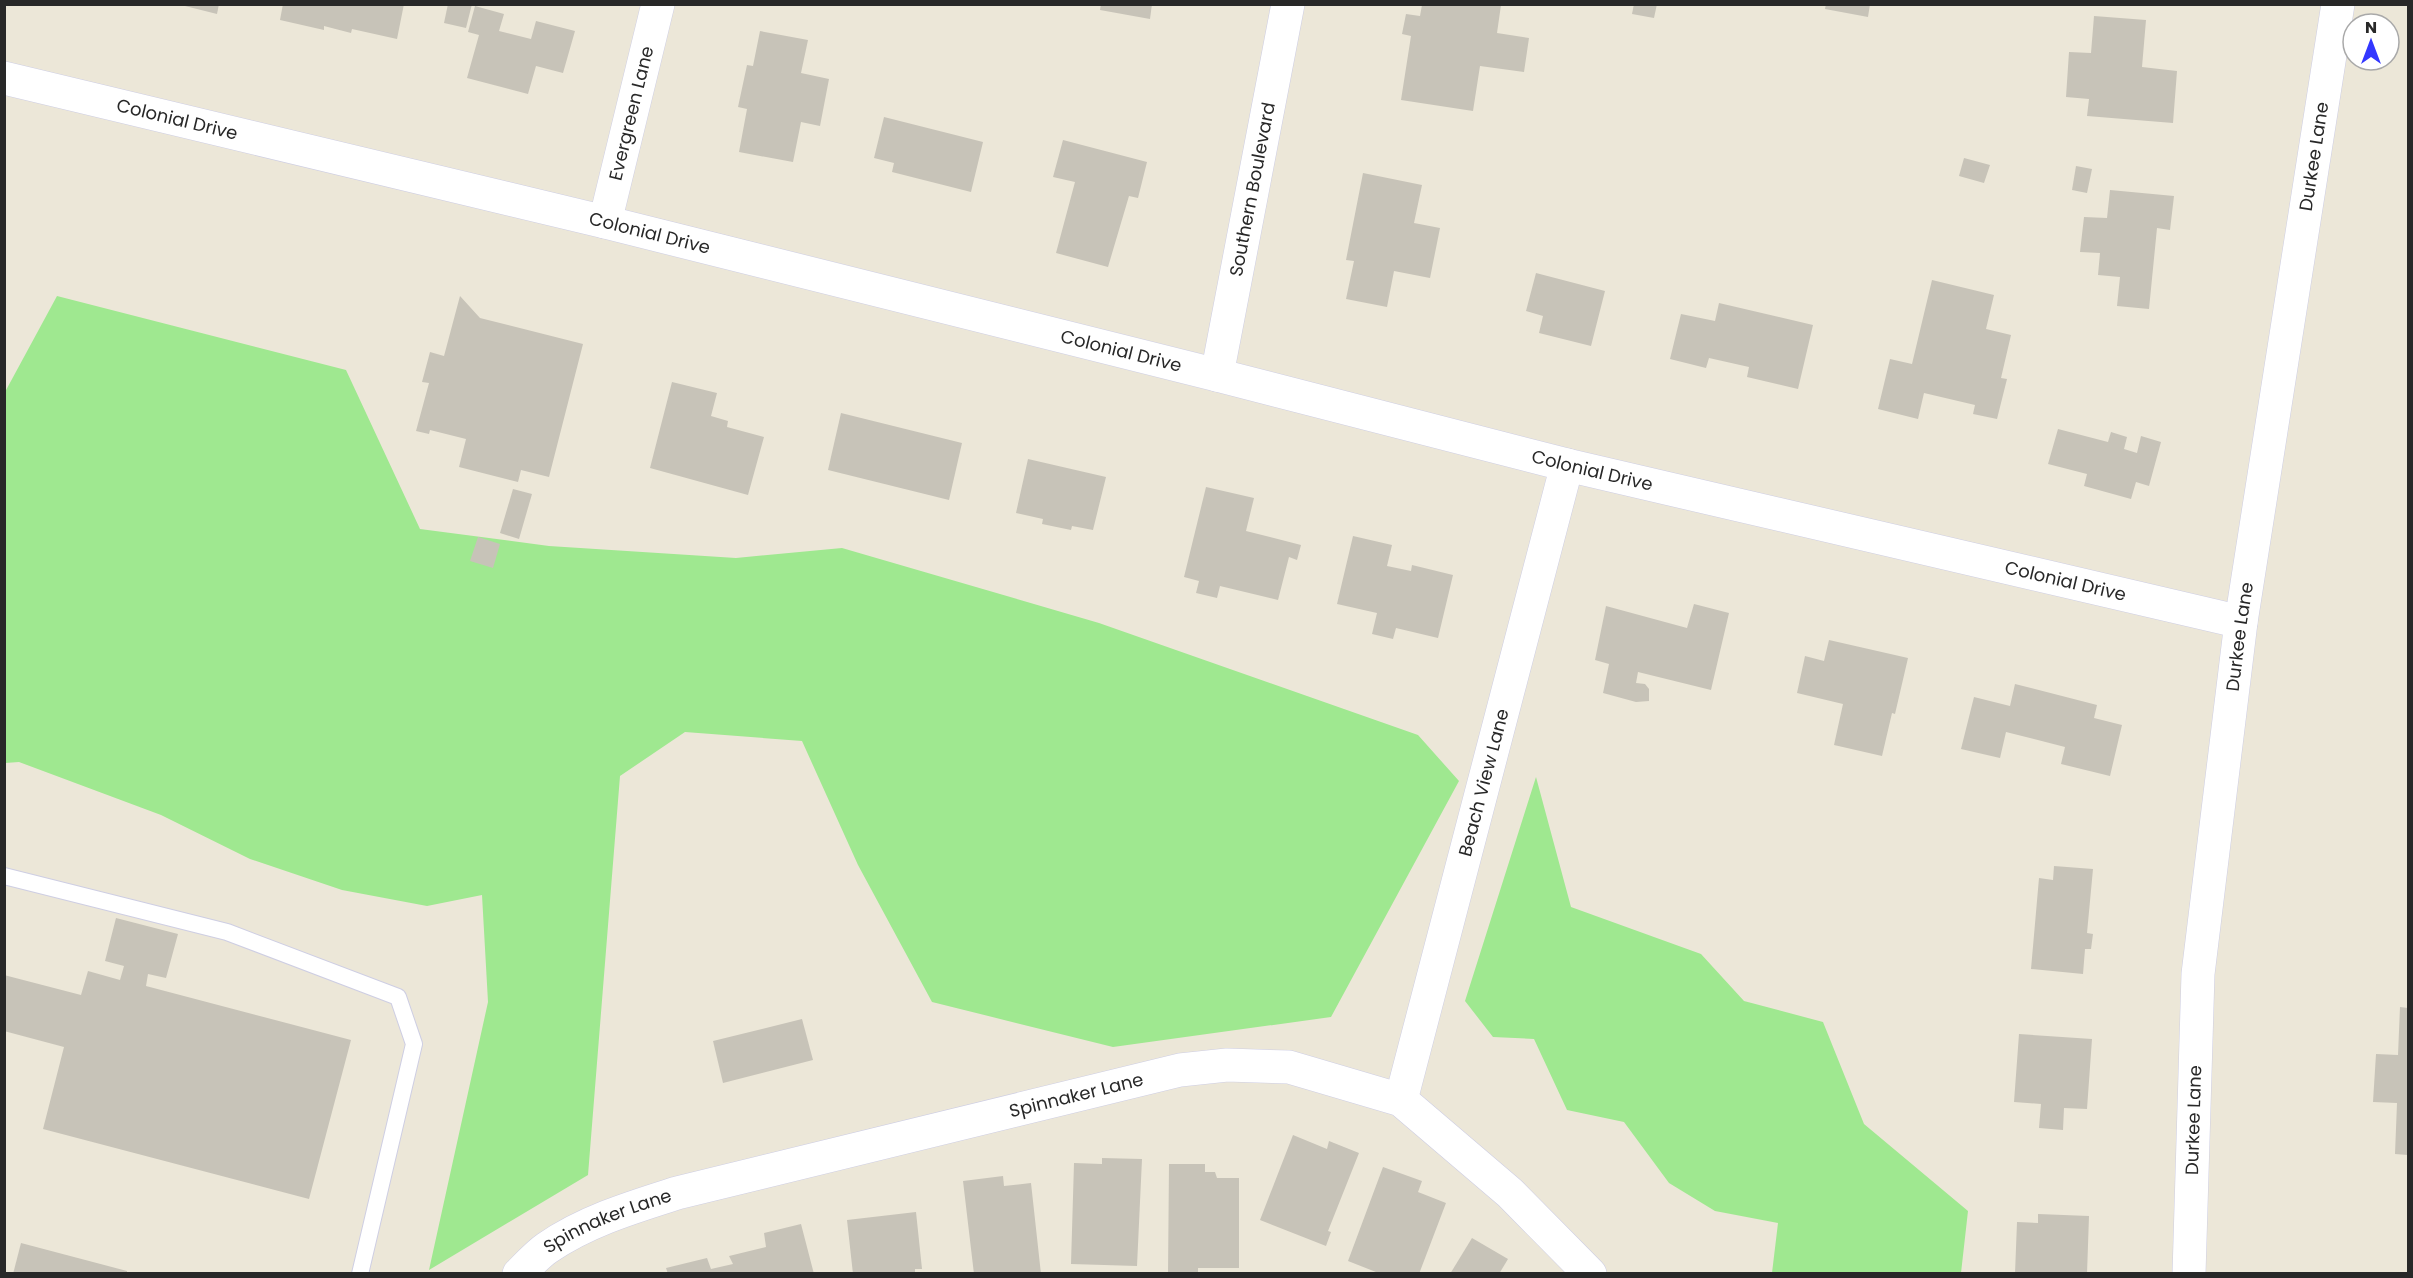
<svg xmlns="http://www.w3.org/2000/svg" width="2413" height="1278" font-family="Poppins,sans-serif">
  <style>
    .green { fill: #9fe890 }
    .building { fill: #c7c3b8 }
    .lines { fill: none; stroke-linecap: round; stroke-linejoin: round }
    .lane-casing { stroke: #cecee3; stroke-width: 18 }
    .street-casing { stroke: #cecee3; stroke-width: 34 }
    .lane { stroke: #fff; stroke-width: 16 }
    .street { stroke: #fff; stroke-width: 33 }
    .labels { text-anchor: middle; stroke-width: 6; stroke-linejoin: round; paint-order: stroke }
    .street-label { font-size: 18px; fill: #282828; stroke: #fff }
  </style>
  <rect width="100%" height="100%" fill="#ece7d8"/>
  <g class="green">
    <polygon points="57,296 346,370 420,529 549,546 736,558 842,548 1099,623 1418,735 1459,781 1331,1017 1113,1047 932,1002 858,865 802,741 685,732 620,776 588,1175 429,1270 488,1002 482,895 427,906 342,890 250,859 161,815 19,762 5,763 5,392"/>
    <polygon points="1536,777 1571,907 1701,954 1744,1001 1823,1022 1864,1124 1968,1211 1961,1273 1772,1273 1778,1223 1715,1211 1669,1183 1624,1122 1567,1110 1534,1039 1493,1037 1465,1001"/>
  </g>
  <g class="building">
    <polygon points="177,4 219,4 217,14"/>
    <polygon points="283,4 404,4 397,39 352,29 351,33 324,26 324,30 280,20"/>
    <polygon points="448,4 472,4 466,28 444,23"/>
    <polygon points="1101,4 1152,4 1150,19 1100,10"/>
    <polygon points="1634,4 1657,4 1654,18 1632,14"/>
    <polygon points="1826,4 1870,4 1868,17 1825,9"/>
    <polygon points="1422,5 1501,5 1497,33 1529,38 1524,72 1480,66 1473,111 1401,100 1411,36 1402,34 1406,14 1420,16"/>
    <polygon points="475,6 504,14 499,31 531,39 536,21 575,31 563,73 536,66 528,94 467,78 479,35 468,32"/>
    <polygon points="2094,16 2146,20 2142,67 2177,71 2173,123 2087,116 2089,99 2066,97 2069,52 2091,53"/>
    <polygon points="760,31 808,40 801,73 829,79 820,126 801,122 793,162 739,152 747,109 738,107 747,65 753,66"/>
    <polygon points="884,117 983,142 971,192 892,172 894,163 874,158"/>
    <polygon points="1063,140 1147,162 1138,198 1129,196 1108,267 1056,253 1075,182 1053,177"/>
    <polygon points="1964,158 1990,165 1984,183 1959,176"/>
    <polygon points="2076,166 2092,169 2087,193 2072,190"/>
    <polygon points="1363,173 1422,185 1414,223 1440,228 1430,278 1394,271 1387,307 1346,299 1354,261 1346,260"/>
    <polygon points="2110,190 2174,196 2170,230 2157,228 2149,309 2117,306 2120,277 2098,275 2100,253 2080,252 2084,217 2107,218"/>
    <polygon points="1536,273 1605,291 1591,346 1539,333 1543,316 1526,311"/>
    <polygon points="1932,280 1994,295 1986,329 2011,335 2001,378 2007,379 1997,419 1973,414 1975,405 1924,393 1918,419 1878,409 1890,359 1912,364"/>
    <polygon points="460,296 480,318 583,344 549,477 521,470 518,482 459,467 466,439 430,430 429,434 416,431 429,383 422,382 430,352 444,356"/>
    <polygon points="1719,303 1813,325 1798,389 1747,377 1749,367 1709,358 1706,368 1670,359 1681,314 1715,321"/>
    <polygon points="672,382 717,393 711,416 728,421 727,427 764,437 748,495 650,468"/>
    <polygon points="841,413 962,443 949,500 828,470"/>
    <polygon points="2058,429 2108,442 2111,432 2127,437 2124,449 2137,453 2141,436 2161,442 2149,486 2136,482 2131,499 2084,486 2087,474 2048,464"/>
    <polygon points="1028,459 1106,477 1093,530 1072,526 1071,530 1042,524 1043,519 1016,513"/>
    <polygon points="1206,487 1254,498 1246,531 1301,545 1297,560 1289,557 1278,600 1220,586 1217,598 1196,593 1199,581 1184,577"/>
    <polygon points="513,489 532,494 519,539 500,533"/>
    <polygon points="1353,536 1392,545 1387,566 1411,571 1412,565 1453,575 1438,638 1396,628 1393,639 1372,634 1377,613 1337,604"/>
    <polygon points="478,537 500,544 493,568 470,561"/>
    <polygon points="1694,604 1729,613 1711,690 1638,672 1636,683 1645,684 1649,689 1649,701 1636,702 1603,693 1609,664 1595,660 1606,606 1687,628"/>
    <polygon points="1829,640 1908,658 1895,714 1892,713 1882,756 1834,745 1843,704 1797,693 1805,656 1824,661"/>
    <polygon points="2015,684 2097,705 2094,718 2122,725 2110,776 2061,764 2065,747 2006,732 2000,758 1961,749 1974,697 2010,706"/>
    <polygon points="2054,866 2093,869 2087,933 2093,934 2091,949 2085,949 2083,974 2031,969 2039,878 2053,880"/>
    <polygon points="116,918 178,934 166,978 148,974 146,986 351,1040 309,1199 43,1129 64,1047 4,1031 4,975 81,995 88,971 120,980 124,966 105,961"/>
    <polygon points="2400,1007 2408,1008 2408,1155 2395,1154 2397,1103 2373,1102 2376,1054 2398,1055"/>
    <polygon points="802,1019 813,1060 723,1083 713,1041"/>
    <polygon points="2019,1034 2092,1039 2087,1109 2064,1108 2063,1130 2039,1128 2041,1104 2014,1102"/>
    <polygon points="1293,1135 1327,1149 1329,1141 1359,1153 1328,1231 1331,1232 1326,1246 1260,1220"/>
    <polygon points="1102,1158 1142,1159 1137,1266 1071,1264 1074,1163 1102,1164"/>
    <polygon points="1169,1164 1205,1164 1205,1172 1215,1172 1217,1178 1239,1178 1239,1268 1198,1268 1198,1274 1168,1274"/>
    <polygon points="1383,1167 1422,1181 1418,1192 1446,1203 1419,1274 1381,1274 1348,1261"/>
    <polygon points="1003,1176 1004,1186 1031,1183 1041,1274 974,1274 963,1181"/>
    <polygon points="916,1212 922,1269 915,1269 915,1274 853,1274 847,1220"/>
    <polygon points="2038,1214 2089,1216 2087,1274 2015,1274 2017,1222 2038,1223"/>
    <polygon points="801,1224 814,1274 668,1274 666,1268 707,1258 711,1269 733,1264 729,1256 766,1247 764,1233"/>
    <polygon points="1472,1238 1508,1259 1499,1274 1450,1274"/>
    <polygon points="21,1243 127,1271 127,1274 13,1274"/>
  </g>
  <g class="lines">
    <defs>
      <polyline id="lane" points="4,876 227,932 398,997 414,1044 360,1274"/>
      <g id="street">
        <path id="s1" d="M4 78 605 222 1217 375 1567 465 2241 622"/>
        <path id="s2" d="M605 222 658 4"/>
        <path id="s3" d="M1217 375 1288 4"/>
        <path id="s4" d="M1401 1100 1567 465"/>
        <path id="s5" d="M519 1274C528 1265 537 1255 547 1248 586 1221 633 1207 677 1193L1180 1070 1227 1065 1289 1067 1401 1100 1510 1193 1590 1274"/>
        <path id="s6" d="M2189 1274 2198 974 2241 622 2338 4"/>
      </g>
    </defs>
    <use href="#lane" class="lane-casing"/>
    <use href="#street" class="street-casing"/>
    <use href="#lane" class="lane"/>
    <use href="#street" class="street"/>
  </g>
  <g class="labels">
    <g class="street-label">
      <text dy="6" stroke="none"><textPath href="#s2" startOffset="112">Evergreen Lane</textPath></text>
      <text dy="6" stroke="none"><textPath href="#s1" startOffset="178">Colonial Drive</textPath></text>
      <text dy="6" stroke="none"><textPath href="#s6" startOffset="1126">Durkee Lane</textPath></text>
      <text dy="6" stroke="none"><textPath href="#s3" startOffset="189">Southern Boulevard</textPath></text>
      <text dy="6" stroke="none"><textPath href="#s1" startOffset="664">Colonial Drive</textPath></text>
      <text dy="6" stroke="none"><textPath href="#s1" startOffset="1150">Colonial Drive</textPath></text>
      <text dy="6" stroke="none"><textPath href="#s1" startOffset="1636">Colonial Drive</textPath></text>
      <text dy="6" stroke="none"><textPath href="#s1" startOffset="2122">Colonial Drive</textPath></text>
      <text dy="6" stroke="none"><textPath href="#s6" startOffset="640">Durkee Lane</textPath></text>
      <text dy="6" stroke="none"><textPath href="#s4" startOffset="328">Beach View Lane</textPath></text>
      <text dy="6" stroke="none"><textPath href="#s5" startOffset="591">Spinnaker Lane</textPath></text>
      <text dy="6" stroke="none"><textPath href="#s6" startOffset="154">Durkee Lane</textPath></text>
      <text dy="6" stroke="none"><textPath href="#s5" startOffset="105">Spinnaker Lane</textPath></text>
    </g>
  </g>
  <rect width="2413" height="1278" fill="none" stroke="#282828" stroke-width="12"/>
  <g transform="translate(2371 42)"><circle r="28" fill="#ffffff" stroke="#a9a9a9" stroke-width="1.5"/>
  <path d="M0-4.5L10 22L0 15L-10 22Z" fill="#3337ff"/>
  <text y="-9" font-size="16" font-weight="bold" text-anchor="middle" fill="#282828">N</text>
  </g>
</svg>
